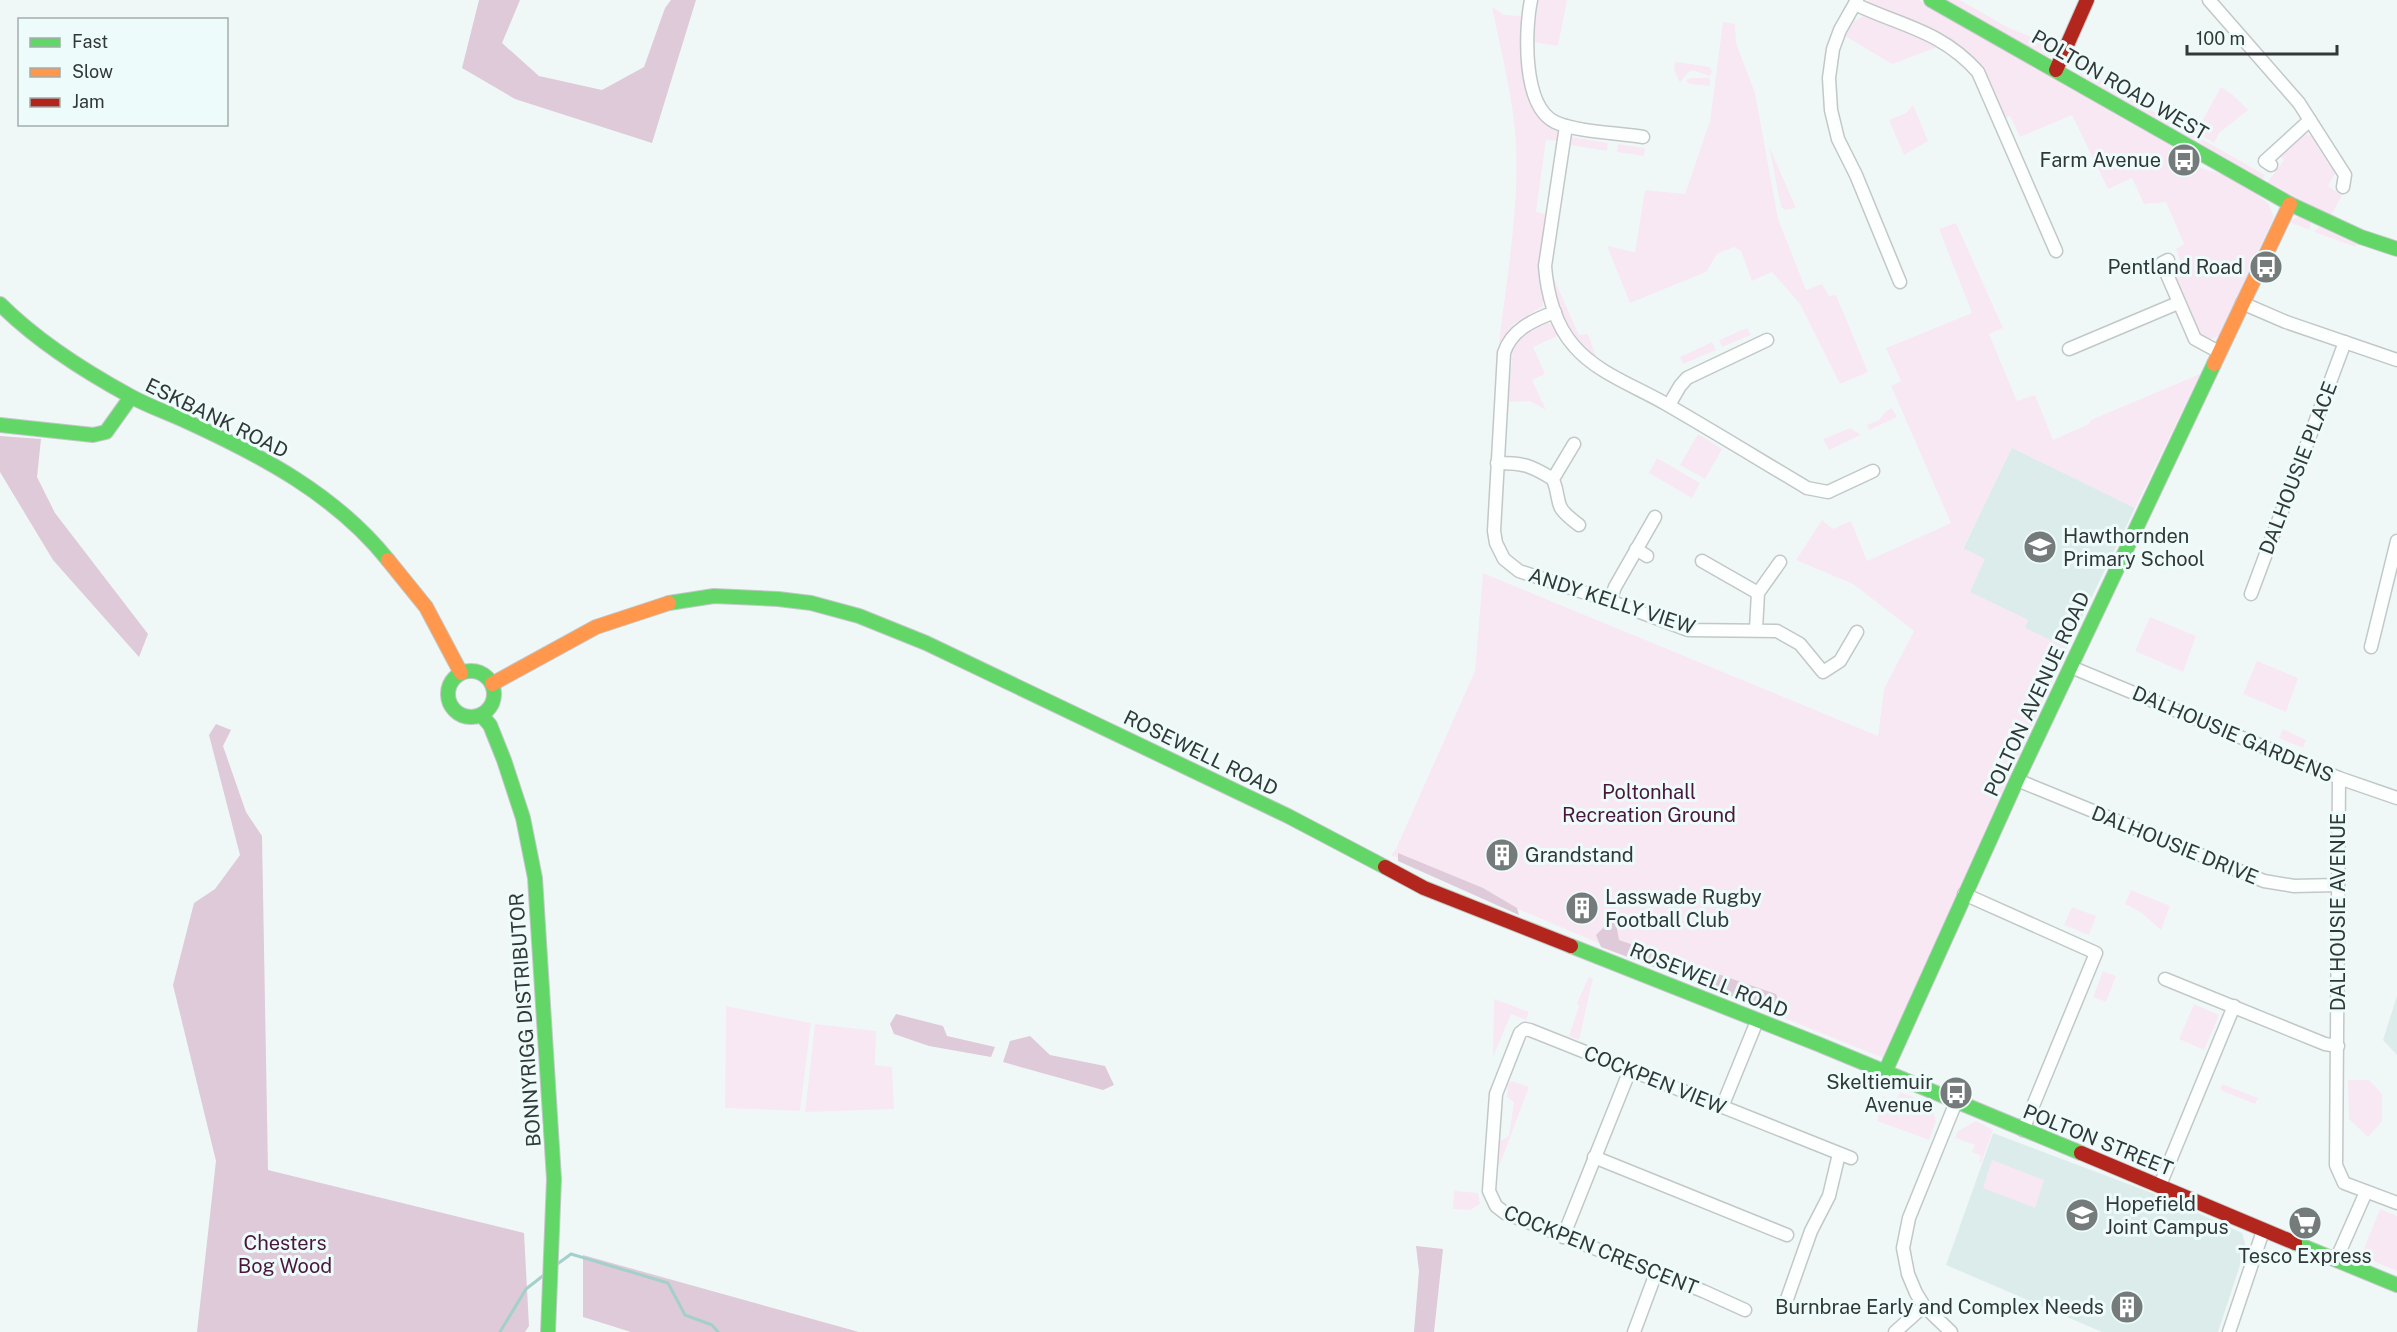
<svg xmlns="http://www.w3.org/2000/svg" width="2397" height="1332" font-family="'Public Sans',sans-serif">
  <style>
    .built { fill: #dceceb }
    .green { fill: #f8e8f4 }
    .forest { fill: #decad9 }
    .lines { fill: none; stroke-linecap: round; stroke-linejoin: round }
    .stream { stroke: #a4d0cb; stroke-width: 3 }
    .street-casing { stroke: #c2c8c7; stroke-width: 15 }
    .fast-casing { stroke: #c2c8c7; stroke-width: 16 }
    .slow-casing { stroke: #c2c8c7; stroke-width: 16 }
    .jam-casing { stroke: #c2c8c7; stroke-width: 16 }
    .street { stroke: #fdfefe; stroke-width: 12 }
    .fast { stroke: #63d668; stroke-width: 14 }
    .slow { stroke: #ff974d; stroke-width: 14 }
    .jam { stroke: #b3261e; stroke-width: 14 }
    .labels { text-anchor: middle; stroke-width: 6; stroke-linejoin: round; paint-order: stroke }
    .street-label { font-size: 20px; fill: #323737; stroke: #edfcfa }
    .poi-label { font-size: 20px; fill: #323737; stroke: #edfcfa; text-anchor: end }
    .park-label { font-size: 20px; fill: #4b163c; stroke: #edfcfa }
  </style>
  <rect width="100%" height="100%" fill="#f0f8f7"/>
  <g class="built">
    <polygon points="2012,447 2135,508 2067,648 2024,628 2028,620 1969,592 1963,549"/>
    <polygon points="2397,996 2397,1055 2383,1040"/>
    <polygon points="1993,1133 2160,1196 2242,1233 2246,1247 2218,1332 2102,1332 1946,1265"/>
  </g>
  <g class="green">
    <polygon points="1538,0 1567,0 1558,46 1534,42"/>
    <path d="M1868 0H1919L2158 135 2182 156 2201 168 2225 175 2258 192 2257 195 2268 203 2274 217 2219 336 2209 340 2197 333 2173 276 2174 272 2182 266 2176 249 2184 244 2166 202 2144 204 2132 178 2108 189 2072 115 2020 137 2010 116 2003 118C1996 101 1991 79 1979 63 1967 47 1941 31 1922 24 1905 18 1879 17 1868 0Z"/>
    <polygon points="1943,0 1960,0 2007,27 2060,49 2053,56 2047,57"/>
    <path d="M1492 7 1504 15 1523 16 1522 54 1534 106 1556 128 1559 141 1546 140 1536 212 1545 214 1547 218 1543 306 1513 324 1499 344C1506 281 1519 210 1516 147 1514 100 1501 53 1492 7Z"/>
    <polygon points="1864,16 1912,32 1936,44 1935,48 1892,64 1845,36 1854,21"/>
    <polygon points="1723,22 1735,24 1736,43 1755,93 1778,219 1806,290 1822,284 1829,296 1836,295 1868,372 1840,384 1800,304 1772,272 1752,281 1741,251 1734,247 1717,254 1706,272 1630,303 1607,246 1635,252 1645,190 1685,194 1710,121"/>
    <polygon points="2072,54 2112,88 2265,175 2262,181 2081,76 2070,61"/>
    <path d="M1677 62 1710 67 1712 72 1710 76C1691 71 1693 65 1680 83L1674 70 1675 63Z"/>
    <polygon points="1691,78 1710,78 1710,86 1689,84 1686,80"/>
    <polygon points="2221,87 2233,95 2248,110 2219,133 2214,143 2196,132"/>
    <polygon points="1913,105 1928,141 1904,155 1889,120 1906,113"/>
    <path d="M2302 134C2310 134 2314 136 2319 143L2317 146 2330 166 2333 165 2337 170 2328 186 2342 195 2332 214 2344 222 2267 183 2284 160 2281 157 2282 152Z"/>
    <polygon points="1572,137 1608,143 1607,151 1571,145"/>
    <polygon points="1618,144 1645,148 1644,156 1617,152"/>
    <polygon points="1769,146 1796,208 1785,210 1781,207"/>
    <polygon points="2301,216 2311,222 2309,230 2287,221"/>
    <polygon points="1956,223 2003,328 1989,334 2017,401 2035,395 2053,440 2089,424 2091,420 2200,374 2135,508 2012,448 1963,548 1985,559 1970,592 2028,620 2025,628 2067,648 1883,1058 1591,940 1391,855 1396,849 1475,671 1483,573 1878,736 1884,689 1914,631 1853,584 1796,560 1822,520 1833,529 1851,521 1867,561 1951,523 1891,386 1901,381 1886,348 1972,313 1939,229"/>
    <polygon points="2319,227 2356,244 2356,247 2314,232"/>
    <path d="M1554 279 1579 335 1588 334 1597 359C1569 344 1557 310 1551 281Z"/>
    <polygon points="1547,323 1553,325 1556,331 1559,330 1560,335 1533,347 1545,374 1532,380 1546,410 1530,401 1508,402 1513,348 1525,334"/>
    <polygon points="1747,328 1751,335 1722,347 1719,340"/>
    <polygon points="1712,342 1716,350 1683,364 1680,357"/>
    <polygon points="1892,408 1897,417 1869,430 1867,425 1879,420 1886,411"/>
    <polygon points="1850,428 1861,435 1829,450 1823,439"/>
    <polygon points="1698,434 1722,449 1705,479 1680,465"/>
    <polygon points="1657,458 1700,483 1692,498 1649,473"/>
    <polygon points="2150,617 2196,636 2183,672 2135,651"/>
    <polygon points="2257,661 2298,678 2286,712 2243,694"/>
    <polygon points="2283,729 2306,740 2303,748 2279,738"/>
    <polygon points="2131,890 2170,906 2161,930 2142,913 2125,904"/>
    <polygon points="2072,907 2096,916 2089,935 2064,925"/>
    <polygon points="2103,971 2116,976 2106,1002 2093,997"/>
    <polygon points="1589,977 1593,978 1579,1040 1569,1036 1579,1006 1577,1003"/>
    <polygon points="1494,999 1529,1012 1526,1020 1511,1014 1493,1057"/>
    <polygon points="2194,1004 2219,1015 2204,1050 2179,1039"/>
    <polygon points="726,1006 811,1023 800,1111 725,1108"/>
    <polygon points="815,1024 876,1031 875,1065 892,1067 894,1109 805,1112"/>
    <polygon points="2348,1080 2369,1080 2382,1094 2382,1121 2368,1137 2349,1119"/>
    <polygon points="1512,1081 1529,1087 1499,1167 1500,1141 1509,1136 1514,1102 1507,1097 1508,1084"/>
    <polygon points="2222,1084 2258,1098 2255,1104 2220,1090"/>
    <polygon points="1900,1092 1931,1104 1936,1121 1929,1140 1877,1121 1883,1096 1896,1101"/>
    <polygon points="1976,1121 1993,1130 1981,1163 1979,1162 1981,1156 1972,1152 1975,1145 1955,1138 1958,1131"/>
    <polygon points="1992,1160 2044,1180 2035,1208 1983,1188"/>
    <polygon points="1454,1191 1478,1193 1480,1204 1470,1210 1453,1209"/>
    <polygon points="2380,1209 2397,1216 2397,1271 2361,1256"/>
  </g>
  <g class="forest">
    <polygon points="479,0 520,0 502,43 539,76 602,90 644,67 665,8 671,0 696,0 652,143 515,99 462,68"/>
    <polygon points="0,436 41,439 37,477 55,513 148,634 139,657 53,560 0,472"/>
    <polygon points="216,724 231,730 223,746 246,812 262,836 268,1170 524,1233 529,1326 525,1332 197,1332 216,1161 173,985 194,903 215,889 240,855 209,735"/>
    <polygon points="1398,853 1483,888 1517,908 1519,915 1398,861"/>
    <polygon points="1610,921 1616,923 1619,940 1776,994 1780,1005 1771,1011 1601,947 1596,935"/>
    <polygon points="896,1014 943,1026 947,1036 995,1047 991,1057 929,1046 894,1034 890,1024"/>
    <polygon points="1030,1036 1050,1055 1105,1066 1114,1085 1103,1090 1003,1062 1010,1041"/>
    <polygon points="1416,1246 1443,1249 1434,1332 1414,1332 1419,1271"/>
    <polygon points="583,1255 859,1332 631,1332 583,1317"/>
  </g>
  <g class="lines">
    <g class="stream">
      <polyline points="556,1265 571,1254 668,1283 685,1315 712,1325 718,1332"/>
      <polyline points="500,1332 526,1289 544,1275"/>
    </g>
    <defs>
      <g id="street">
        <path d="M1531 0C1525 30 1522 106 1555 122 1576 132 1619 133 1643 137"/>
        <polyline points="1857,0 1840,30 1833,49 1829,78 1831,110 1838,139 1856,175 1900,282"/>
        <polyline points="2209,0 2299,103 2345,175 2343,187"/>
        <path d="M1855 4C1901 26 1942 31 1978 72L2056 251"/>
        <path d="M1566 126 1545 266C1547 293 1555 325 1574 346 1597 373 1635 386 1666 404 1713 431 1760 460 1807 488L1828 492 1873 471"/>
        <polyline points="2271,165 2265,161 2310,120"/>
        <polyline points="2168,260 2162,263 2195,339 2219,352"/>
        <polyline points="2242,303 2286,322 2397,360"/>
        <path d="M1555 312C1533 320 1511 330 1504 353L1494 531 1496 543 1504 559 1519 571 1610 601 1688 630 1777 631 1800 644 1823 672 1840 661 1857 632"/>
        <polyline points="2069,349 2178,303"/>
        <polyline points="1669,405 1680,386 1687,378 1767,340"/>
        <path d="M1574 444 1553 479C1563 506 1551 504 1579 525"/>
        <path d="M1497 463C1524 463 1530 465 1553 479"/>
        <polyline points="1636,549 1647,556"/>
        <polyline points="1702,561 1758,593"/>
        <polyline points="2251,594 2345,342"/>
        <polyline points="1610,601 1615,587 1655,517"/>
        <polyline points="1756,629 1758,593 1780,562"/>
        <polyline points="2371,647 2397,541"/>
        <polyline points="2071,667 2339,778 2397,798"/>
        <polyline points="2339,778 2336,1165 2344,1183 2397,1203"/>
        <polyline points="2017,780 2264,881 2294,886 2337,885"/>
        <polyline points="1964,894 2096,953 2023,1130"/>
        <polyline points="2165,979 2325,1044 2338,1046"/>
        <polyline points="1722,1107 1757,1021"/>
        <polyline points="1594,1157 1787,1235"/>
        <polyline points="2160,1185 2234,1006"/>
        <polyline points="1563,1237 1630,1070"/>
        <polyline points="2336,1260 2366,1192"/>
        <polyline points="1787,1299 1811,1231 1829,1196 1839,1154"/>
        <polyline points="1745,1310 1703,1291 1505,1213 1496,1206 1489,1191 1496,1094 1520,1033 1525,1029 1530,1030 1851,1158"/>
        <polyline points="1634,1332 1656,1273"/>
        <polyline points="1895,1332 1924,1306"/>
        <polyline points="1951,1332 1924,1306 1916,1293 1908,1274 1903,1248 1909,1218 1956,1102"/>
        <polyline points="2229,1332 2263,1231"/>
      </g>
      <g id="fast">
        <polyline points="1931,0 2290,204 2361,237 2397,249"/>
        <path d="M0 304C37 341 84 371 130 396 148 406 169 413 188 422 262 456 336 495 388 560"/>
        <polyline points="0,425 93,435 106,432 131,397"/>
        <polyline points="669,603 714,596 778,599 811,603 859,616 926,643 1288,816 1385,867"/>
        <circle cx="471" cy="694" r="23"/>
        <polyline points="481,715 490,725 504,760 523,818 535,878 554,1179 548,1332"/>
        <polyline points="1571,946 1818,1044 2081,1153"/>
        <polyline points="1885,1072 2017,780 2214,364"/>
        <polyline points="2295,1243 2397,1285"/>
      </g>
      <g id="slow">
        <polyline points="2214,364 2290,204"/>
        <polyline points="388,560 426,607 461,673"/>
        <polyline points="492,684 596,627 669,603"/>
      </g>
      <g id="jam">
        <polyline points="2056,70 2087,0"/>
        <polyline points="1385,867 1424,888 1571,946"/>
        <polyline points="2081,1153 2295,1243"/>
      </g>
    </defs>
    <use href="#street" class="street-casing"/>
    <use href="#fast" class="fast-casing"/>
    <use href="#slow" class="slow-casing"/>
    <use href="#jam" class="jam-casing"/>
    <use href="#street" class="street"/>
    <use href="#fast" class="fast"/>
    <use href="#slow" class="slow"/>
    <use href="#jam" class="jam"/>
  </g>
  <defs>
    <symbol id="bus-disc" viewBox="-11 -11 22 22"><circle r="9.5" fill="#747b7a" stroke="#edfcfa"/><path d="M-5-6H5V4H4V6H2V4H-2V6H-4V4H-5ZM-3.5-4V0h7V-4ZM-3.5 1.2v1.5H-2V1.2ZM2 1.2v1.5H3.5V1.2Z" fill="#fff"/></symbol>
    <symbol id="school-disc" viewBox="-11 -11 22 22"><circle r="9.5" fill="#747b7a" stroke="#edfcfa"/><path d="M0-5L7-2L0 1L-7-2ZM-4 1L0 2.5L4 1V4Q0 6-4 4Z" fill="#fff"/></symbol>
    <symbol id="building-disc" viewBox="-11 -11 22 22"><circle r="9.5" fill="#747b7a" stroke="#edfcfa"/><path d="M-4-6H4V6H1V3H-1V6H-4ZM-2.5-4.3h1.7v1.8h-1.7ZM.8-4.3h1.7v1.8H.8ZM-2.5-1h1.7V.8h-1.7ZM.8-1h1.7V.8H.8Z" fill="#fff"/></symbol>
    <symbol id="supermarket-disc" viewBox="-11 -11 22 22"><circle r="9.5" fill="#747b7a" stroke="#edfcfa"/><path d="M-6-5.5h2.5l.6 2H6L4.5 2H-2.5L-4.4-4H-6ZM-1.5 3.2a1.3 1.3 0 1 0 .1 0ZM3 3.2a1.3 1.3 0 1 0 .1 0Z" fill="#fff"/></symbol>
  </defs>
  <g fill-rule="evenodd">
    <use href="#bus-disc" x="2165" y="141" width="38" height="38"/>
    <use href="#bus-disc" x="2247" y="248" width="38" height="38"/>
    <use href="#school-disc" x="2021" y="528" width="38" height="38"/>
    <use href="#building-disc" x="1483" y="836" width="38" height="38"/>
    <use href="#building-disc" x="1563" y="889" width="38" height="38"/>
    <use href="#bus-disc" x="1937" y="1074" width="38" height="38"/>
    <use href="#school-disc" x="2063" y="1196" width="38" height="38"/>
    <use href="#supermarket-disc" x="2286" y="1204" width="38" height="38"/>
    <use href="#building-disc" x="2108" y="1288" width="38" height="38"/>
  </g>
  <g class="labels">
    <g class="street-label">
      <text transform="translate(2120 85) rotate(30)" y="7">POLTON ROAD WEST</text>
      <text transform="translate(217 418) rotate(26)" y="7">ESKBANK ROAD</text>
      <text transform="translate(2298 468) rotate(-69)" y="7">DALHOUSIE PLACE</text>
      <text transform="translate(1612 601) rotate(18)" y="7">ANDY KELLY VIEW</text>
      <text transform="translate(2037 694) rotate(-65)" y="7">POLTON AVENUE ROAD</text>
      <text transform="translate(2233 734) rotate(23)" y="7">DALHOUSIE GARDENS</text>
      <text transform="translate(1201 753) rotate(26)" y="7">ROSEWELL ROAD</text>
      <text transform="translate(2175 845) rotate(22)" y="7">DALHOUSIE DRIVE</text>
      <text transform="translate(2338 912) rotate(-90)" y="7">DALHOUSIE AVENUE</text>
      <text transform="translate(1709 980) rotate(22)" y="7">ROSEWELL ROAD</text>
      <text transform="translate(525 1020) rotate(-94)" y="7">BONNYRIGG DISTRIBUTOR</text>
      <text transform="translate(1655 1080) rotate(22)" y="7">COCKPEN VIEW</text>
      <text transform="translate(2098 1140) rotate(22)" y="7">POLTON STREET</text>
      <text transform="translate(1601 1250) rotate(22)" y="7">COCKPEN CRESCENT</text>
    </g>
    <g class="poi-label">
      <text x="2161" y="167">Farm Avenue</text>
      <text x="2243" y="274">Pentland Road</text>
      <text x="2063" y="543" text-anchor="start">Hawthornden<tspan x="2063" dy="23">Primary School</tspan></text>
      <text x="1525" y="862" text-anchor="start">Grandstand</text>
      <text x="1605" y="904" text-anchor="start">Lasswade Rugby<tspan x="1605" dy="23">Football Club</tspan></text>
      <text x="1933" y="1089">Skeltiemuir<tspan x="1933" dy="23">Avenue</tspan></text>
      <text x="2105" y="1211" text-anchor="start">Hopefield<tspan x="2105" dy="23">Joint Campus</tspan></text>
      <text x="2305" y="1263" text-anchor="middle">Tesco Express</text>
      <text x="2104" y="1314">Burnbrae Early and Complex Needs</text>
    </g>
    <g class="park-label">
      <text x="1649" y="799">Poltonhall<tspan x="1649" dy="23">Recreation Ground</tspan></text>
      <text x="285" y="1250">Chesters<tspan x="285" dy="23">Bog Wood</tspan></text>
    </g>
  </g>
  <rect x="18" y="18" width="210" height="108" fill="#edfcfa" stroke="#a2adac" stroke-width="1.5"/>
  <rect x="30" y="38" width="30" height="9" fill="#63d668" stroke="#a2adac" stroke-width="1.5"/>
  <text x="72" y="48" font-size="18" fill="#323737">Fast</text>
  <rect x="30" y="68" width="30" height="9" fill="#ff974d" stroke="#a2adac" stroke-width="1.5"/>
  <text x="72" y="78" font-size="18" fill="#323737">Slow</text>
  <rect x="30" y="98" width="30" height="9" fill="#b3261e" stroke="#a2adac" stroke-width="1.5"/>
  <text x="72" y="108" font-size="18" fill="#323737">Jam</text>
  <path d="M2187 45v9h150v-9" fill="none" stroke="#323737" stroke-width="3"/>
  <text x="2196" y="45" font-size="18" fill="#323737" stroke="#edfcfa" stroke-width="4.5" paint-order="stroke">100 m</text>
</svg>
